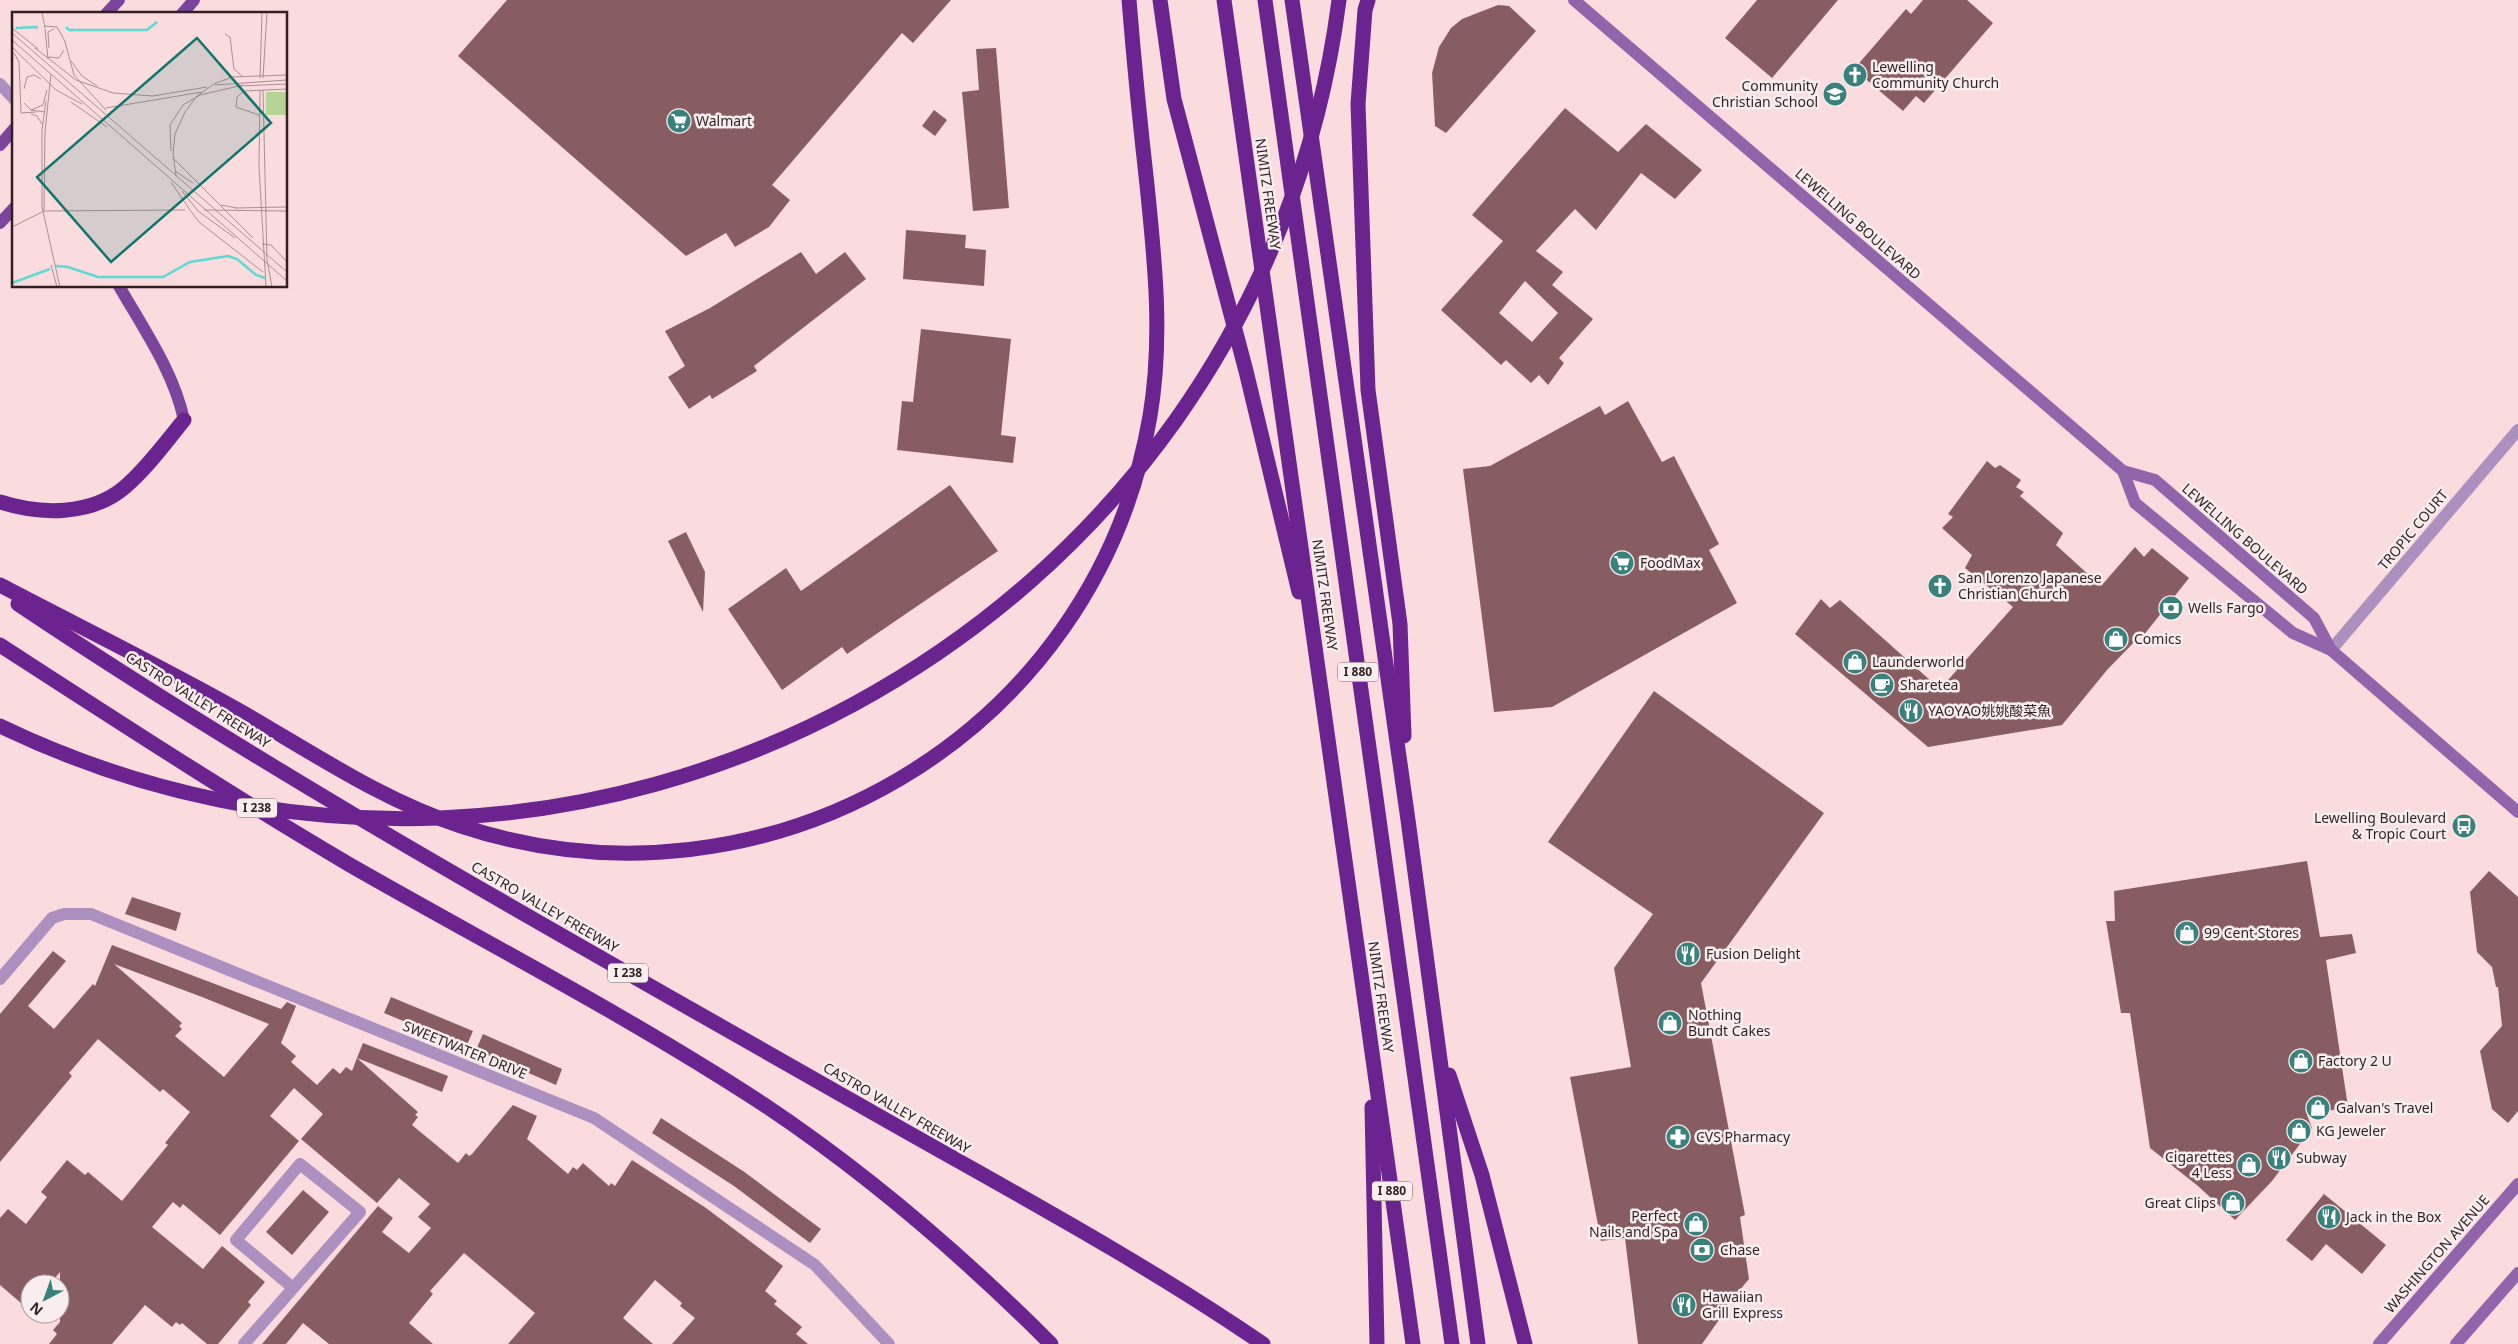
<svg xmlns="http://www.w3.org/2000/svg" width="2518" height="1344" font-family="'Noto Sans','Noto Sans SC',sans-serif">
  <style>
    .building { fill: #885d62; fill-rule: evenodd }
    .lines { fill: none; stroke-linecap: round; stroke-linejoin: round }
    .street { stroke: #ac90c0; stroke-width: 12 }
    .secondary { stroke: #9065ac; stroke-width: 12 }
    .primary { stroke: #7c459d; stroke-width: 12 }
    .highway { stroke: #6b248f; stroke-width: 15 }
    .labels { text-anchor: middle; stroke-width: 5; stroke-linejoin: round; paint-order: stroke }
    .shield { fill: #f9eeef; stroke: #6d5d5f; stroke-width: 1 }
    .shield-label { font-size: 12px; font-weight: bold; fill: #311f21 }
    .poi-label { font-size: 14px; fill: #311f21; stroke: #f9eeef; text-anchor: start }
    .street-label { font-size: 14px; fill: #311f21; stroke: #f9eeef }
    .inset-river { fill: none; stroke: #5edad4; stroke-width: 2.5 }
    .inset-road { fill: none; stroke: #aa9092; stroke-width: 1 }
    .view { fill: #0f766e; fill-opacity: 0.15; stroke: #0f766e; stroke-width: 2.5 }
    .inset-edge { fill: none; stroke: #311f21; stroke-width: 2.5 }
  </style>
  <rect width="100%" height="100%" fill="#fadbde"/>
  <g class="building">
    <polygon points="507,0 951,0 913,43 902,33 772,185 790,200 769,227 735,247 726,233 686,256 458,56"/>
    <polygon points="1757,0 1838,0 1772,78 1725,38"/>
    <polygon points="1923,0 1967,0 1993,23 1924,103 1916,96 1903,111 1854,69 1906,9 1911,14"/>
    <polygon points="1498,5 1509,6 1536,31 1446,133 1435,126 1432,73 1439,47 1451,28 1462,19"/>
    <polygon points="996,48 1009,208 973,211 962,92 979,90 976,49"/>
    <path d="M1565 108 1618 152 1646 124 1702 170 1675 199 1641 173 1596 230 1575 209 1536 251 1563 272 1552 285 1593 319 1559 358 1564 363 1548 385 1539 375 1531 383 1506 360 1501 365 1441 310 1503 241 1472 215ZM1525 281 1558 313 1532 342 1499 313Z"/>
    <polygon points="934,110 947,120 935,136 922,126"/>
    <polygon points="906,230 966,235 965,248 986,250 984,286 903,279"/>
    <polygon points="801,252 816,274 845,252 866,279 754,366 757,371 712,399 710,395 689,409 668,377 685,366 665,331 710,308"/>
    <polygon points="921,329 1011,339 1001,435 1016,437 1013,463 897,450 902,401 913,402"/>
    <polygon points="1628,401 1662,462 1674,456 1719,544 1709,550 1737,603 1552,707 1494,712 1463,469 1490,466 1600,406 1605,415"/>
    <polygon points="1987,461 1995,468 2000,465 2021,480 2016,487 2024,492 2020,496 2063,533 2056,545 2101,586 2135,547 2144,557 2152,548 2189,578 2143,636 2142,634 2107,670 2062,725 1928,747 1795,634 1821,599 1830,608 1840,600 1940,689 2013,607 1965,568 1972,555 1942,528 1953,517 1948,514"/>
    <polygon points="950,485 998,551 847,654 842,647 782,690 728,609 786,568 801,591"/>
    <polygon points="686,532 705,572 703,612 668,541"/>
    <polygon points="1654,691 1824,813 1701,983 1745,1215 1740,1217 1749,1279 1719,1315 1721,1317 1702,1344 1638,1344 1625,1238 1601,1241 1570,1077 1631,1067 1614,968 1653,914 1548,842"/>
    <polygon points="2307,861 2320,937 2352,934 2356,953 2326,960 2348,1107 2307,1115 2312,1128 2272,1181 2235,1220 2198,1186 2150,1148 2130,1013 2121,1013 2106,921 2115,921 2114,891"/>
    <polygon points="2489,871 2518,897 2518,1111 2508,1123 2492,1109 2480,1051 2502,1026 2498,987 2496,987 2492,967 2477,952 2470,892"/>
    <polygon points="132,897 181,913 176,931 125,914"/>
    <path d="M112 945 281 1009 287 1002 296 1006 281 1043 296 1056 291 1062 317 1085 333 1068 340 1074 346 1067 352 1071 357 1058 418 1112 415 1115 418 1117 412 1125 458 1163 466 1153 469 1156 472 1154 513 1105 537 1116 527 1139 568 1174 573 1167 577 1170 583 1163 609 1186 611 1183 615 1186 632 1160 706 1208 783 1266 765 1291 777 1301 774 1304 802 1327 796 1334 808 1344H672L695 1318 680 1306 682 1303 655 1280 623 1318 653 1344H508L535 1313 464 1253 430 1291 433 1294 409 1323 433 1344H329L303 1323 286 1344H262L378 1206 393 1218 382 1232 409 1253 431 1228 418 1217 430 1204 399 1178 377 1203 301 1139 323 1114 294 1088 270 1116 299 1141 220 1235 183 1204 180 1208 173 1202 152 1227 203 1269 222 1246 265 1282 248 1302 251 1305 218 1344H207L182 1323 180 1325 176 1322 172 1327 145 1305 112 1344H49L57 1334 53 1330 60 1322V1272L50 1284H30V1307L28 1309 0 1285V1218L8 1209 26 1224 47 1197 41 1192 67 1160 85 1175 88 1172 122 1201 168 1145 165 1143 190 1112 163 1089 160 1092 98 1039 69 1073 72 1076 0 1162V1014L53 951 66 961 28 1006 54 1029 93 984 95 986ZM114 964 202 997 269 1024 224 1077 175 1036 182 1029 179 1026 182 1023Z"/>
    <polygon points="391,997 473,1031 466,1047 384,1013"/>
    <polygon points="483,1034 562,1069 556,1085 476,1050"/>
    <polygon points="363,1043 448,1076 442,1092 357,1058"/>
    <polygon points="661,1118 743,1171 821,1229 810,1243 734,1186 652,1133"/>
    <polygon points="303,1190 329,1212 292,1255 266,1232"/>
    <polygon points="2324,1194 2386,1245 2362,1274 2326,1244 2312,1261 2286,1240"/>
  </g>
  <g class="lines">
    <g class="street">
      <polyline points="0,84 14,99"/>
      <polyline points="2331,650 2518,430"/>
      <polyline points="0,979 52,918 64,914 91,914 594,1118 815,1265 889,1344"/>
      <polyline points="244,1344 360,1212 300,1164 236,1240 292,1287"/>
    </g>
    <g class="secondary">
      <polyline points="1574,0 2123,471 2155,480 2314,618 2331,650"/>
      <polyline points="2123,471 2135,503 2293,633 2331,650 2518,812"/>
      <polyline points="2379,1344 2518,1184"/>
      <polyline points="2456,1344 2518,1273"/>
    </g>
    <g class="primary">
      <polyline points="106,14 119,0"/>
      <polyline points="182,14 194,0"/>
      <polyline points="0,145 14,129"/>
      <polyline points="0,223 14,208"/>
      <path d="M119 286C143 328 174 372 184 420"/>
    </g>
    <g class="highway">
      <polyline points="1160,0 1174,99 1246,371 1299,592"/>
      <polyline points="1224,0 1413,1344"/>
      <polyline points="1265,0 1452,1344"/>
      <polyline points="1292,0 1408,820 1478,1344"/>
      <polyline points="1368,0 1365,10 1358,104 1368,390 1400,624 1404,736"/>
      <path d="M0 502C40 515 91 516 125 487 148 467 165 443 184 420"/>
      <path d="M0 585C82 628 166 669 247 715 316 755 384 801 461 826 766 927 1096 736 1150 416 1163 339 1155 262 1147 185 1140 123 1134 62 1129 0"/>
      <path d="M18 604C288 785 574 942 856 1103 992 1181 1133 1255 1263 1344"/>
      <path d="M0 645C116 720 231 795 350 865 488 944 630 1017 763 1104 868 1174 962 1255 1051 1344"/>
      <path d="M0 726C574 1002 1258 633 1339 0"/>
      <polyline points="1449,1075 1482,1175 1525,1344"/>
      <polyline points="1372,1107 1377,1344"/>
    </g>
  </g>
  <defs>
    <symbol id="church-disc" viewBox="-11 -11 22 22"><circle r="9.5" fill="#39817d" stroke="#f9eeef"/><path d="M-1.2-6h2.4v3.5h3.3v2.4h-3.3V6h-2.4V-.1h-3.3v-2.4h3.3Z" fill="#fff"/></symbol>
    <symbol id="school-disc" viewBox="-11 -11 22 22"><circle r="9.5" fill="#39817d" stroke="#f9eeef"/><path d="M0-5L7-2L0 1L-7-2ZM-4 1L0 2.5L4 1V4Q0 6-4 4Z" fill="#fff"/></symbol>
    <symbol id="supermarket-disc" viewBox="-11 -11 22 22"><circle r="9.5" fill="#39817d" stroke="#f9eeef"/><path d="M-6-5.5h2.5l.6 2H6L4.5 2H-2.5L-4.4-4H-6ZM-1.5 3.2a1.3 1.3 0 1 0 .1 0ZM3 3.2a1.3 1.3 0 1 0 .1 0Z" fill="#fff"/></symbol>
    <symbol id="bank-disc" viewBox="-11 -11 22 22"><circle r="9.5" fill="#39817d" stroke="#f9eeef"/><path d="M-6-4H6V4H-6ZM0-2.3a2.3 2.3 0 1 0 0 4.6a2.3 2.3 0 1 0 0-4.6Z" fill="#fff"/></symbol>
    <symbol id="shop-disc" viewBox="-11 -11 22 22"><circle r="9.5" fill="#39817d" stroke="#f9eeef"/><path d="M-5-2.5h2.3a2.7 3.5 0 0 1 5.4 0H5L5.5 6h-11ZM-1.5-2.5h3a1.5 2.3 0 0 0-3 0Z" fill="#fff"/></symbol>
    <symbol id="cafe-disc" viewBox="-11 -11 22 22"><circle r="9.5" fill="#39817d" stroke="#f9eeef"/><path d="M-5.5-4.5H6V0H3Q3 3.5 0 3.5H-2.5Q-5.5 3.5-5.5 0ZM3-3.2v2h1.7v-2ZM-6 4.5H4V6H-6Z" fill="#fff"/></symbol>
    <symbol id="restaurant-disc" viewBox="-11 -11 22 22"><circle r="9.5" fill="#39817d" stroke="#f9eeef"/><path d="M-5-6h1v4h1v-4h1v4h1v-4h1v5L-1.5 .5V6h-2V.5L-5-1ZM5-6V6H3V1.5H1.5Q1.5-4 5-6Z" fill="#fff"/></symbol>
    <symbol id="bus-disc" viewBox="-11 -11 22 22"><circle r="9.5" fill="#39817d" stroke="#f9eeef"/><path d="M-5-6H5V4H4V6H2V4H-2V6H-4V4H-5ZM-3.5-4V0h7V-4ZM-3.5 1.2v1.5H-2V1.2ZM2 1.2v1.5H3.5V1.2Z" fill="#fff"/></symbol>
    <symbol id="pharmacy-disc" viewBox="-11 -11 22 22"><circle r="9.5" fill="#39817d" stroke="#f9eeef"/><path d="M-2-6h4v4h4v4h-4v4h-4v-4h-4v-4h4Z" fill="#fff"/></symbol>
  </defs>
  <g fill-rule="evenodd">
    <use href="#church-disc" x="1841" y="61" width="28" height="28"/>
    <use href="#school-disc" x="1821" y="80" width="28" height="28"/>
    <use href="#supermarket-disc" x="665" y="107" width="28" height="28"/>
    <use href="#supermarket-disc" x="1608" y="549" width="28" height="28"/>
    <use href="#church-disc" x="1926" y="572" width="28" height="28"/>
    <use href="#bank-disc" x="2157" y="594" width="28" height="28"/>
    <use href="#shop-disc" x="2102" y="625" width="28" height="28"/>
    <use href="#shop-disc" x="1841" y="648" width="28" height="28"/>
    <use href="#cafe-disc" x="1868" y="671" width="28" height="28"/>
    <use href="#restaurant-disc" x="1897" y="697" width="28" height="28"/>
    <use href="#bus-disc" x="2450" y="812" width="28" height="28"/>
    <use href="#shop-disc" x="2173" y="919" width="28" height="28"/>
    <use href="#restaurant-disc" x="1674" y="940" width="28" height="28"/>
    <use href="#shop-disc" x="1656" y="1009" width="28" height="28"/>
    <use href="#shop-disc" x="2287" y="1047" width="28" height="28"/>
    <use href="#shop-disc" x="2304" y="1094" width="28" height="28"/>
    <use href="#shop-disc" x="2285" y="1117" width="28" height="28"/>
    <use href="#pharmacy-disc" x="1664" y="1123" width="28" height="28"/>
    <use href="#restaurant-disc" x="2265" y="1144" width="28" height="28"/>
    <use href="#shop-disc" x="2235" y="1151" width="28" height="28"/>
    <use href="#shop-disc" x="2219" y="1189" width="28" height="28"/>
    <use href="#restaurant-disc" x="2315" y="1203" width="28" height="28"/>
    <use href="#shop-disc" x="1682" y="1210" width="28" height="28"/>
    <use href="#bank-disc" x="1688" y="1236" width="28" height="28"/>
    <use href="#restaurant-disc" x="1670" y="1291" width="28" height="28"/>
  </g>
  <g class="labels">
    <g class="shield">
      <rect x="1338" y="662.5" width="40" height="19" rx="4"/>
      <rect x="237" y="798.5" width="40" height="19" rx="4"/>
      <rect x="608" y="963.5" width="40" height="19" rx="4"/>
      <rect x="1372" y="1181.5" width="40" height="19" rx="4"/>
    </g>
    <g class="shield-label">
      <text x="1358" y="676">I 880</text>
      <text x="257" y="812">I 238</text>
      <text x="628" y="977">I 238</text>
      <text x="1392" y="1195">I 880</text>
    </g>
    <g class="poi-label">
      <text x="1872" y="72">Lewelling<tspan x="1872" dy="16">Community Church</tspan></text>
      <text x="1818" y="91" text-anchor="end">Community<tspan x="1818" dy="16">Christian School</tspan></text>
      <text x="696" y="126">Walmart</text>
      <text x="1640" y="568">FoodMax</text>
      <text x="1958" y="583">San Lorenzo Japanese<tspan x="1958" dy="16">Christian Church</tspan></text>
      <text x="2188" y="613">Wells Fargo</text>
      <text x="2134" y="644">Comics</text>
      <text x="1872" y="667">Launderworld</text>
      <text x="1900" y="690">Sharetea</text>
      <text x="1928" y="716">YAOYAO姚姚酸菜魚</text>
      <text x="2446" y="823" text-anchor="end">Lewelling Boulevard<tspan x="2446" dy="16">&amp; Tropic Court</tspan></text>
      <text x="2204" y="938">99 Cent Stores</text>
      <text x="1706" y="959">Fusion Delight</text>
      <text x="1688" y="1020">Nothing<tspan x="1688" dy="16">Bundt Cakes</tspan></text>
      <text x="2318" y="1066">Factory 2 U</text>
      <text x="2336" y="1113">Galvan's Travel</text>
      <text x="2316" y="1136">KG Jeweler</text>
      <text x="1696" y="1142">CVS Pharmacy</text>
      <text x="2232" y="1162" text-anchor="end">Cigarettes<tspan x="2232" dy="16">4 Less</tspan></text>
      <text x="2296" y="1163">Subway</text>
      <text x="2216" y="1208" text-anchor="end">Great Clips</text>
      <text x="1678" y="1221" text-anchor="end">Perfect<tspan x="1678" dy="16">Nails and Spa</tspan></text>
      <text x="2346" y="1222">Jack in the Box</text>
      <text x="1720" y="1255">Chase</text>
      <text x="1702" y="1302">Hawaiian<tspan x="1702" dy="16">Grill Express</tspan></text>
    </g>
    <g class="street-label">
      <text transform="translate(1268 194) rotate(82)" y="5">NIMITZ FREEWAY</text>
      <text transform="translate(1858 224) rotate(41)" y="5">LEWELLING BOULEVARD</text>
      <text transform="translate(2413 530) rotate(-50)" y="5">TROPIC COURT</text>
      <text transform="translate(2245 539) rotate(41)" y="5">LEWELLING BOULEVARD</text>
      <text transform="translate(1325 595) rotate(82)" y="5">NIMITZ FREEWAY</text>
      <text transform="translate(198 700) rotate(32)" y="5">CASTRO VALLEY FREEWAY</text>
      <text transform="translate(545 907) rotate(30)" y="5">CASTRO VALLEY FREEWAY</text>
      <text transform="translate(1381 997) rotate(82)" y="5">NIMITZ FREEWAY</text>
      <text transform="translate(465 1050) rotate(22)" y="5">SWEETWATER DRIVE</text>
      <text transform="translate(897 1108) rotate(30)" y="5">CASTRO VALLEY FREEWAY</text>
      <text transform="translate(2437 1254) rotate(-49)" y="5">WASHINGTON AVENUE</text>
    </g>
  </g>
  <g transform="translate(12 12)">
    <rect width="275" height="275" fill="#fadbde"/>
    <path d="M254 80H275V103H254Z" fill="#b4d498"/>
    <path class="inset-river" d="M54 15 57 18H135L145 10M4 16 26 15M44 254 56 255 86 265H151L178 250 216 244 225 247 244 263 253 266M0 271 38 257"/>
    <path class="inset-road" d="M30 0 33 16M32 14 45 15 54 31M0 16 26 37M33 17 36 47M0 21 275 260M213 22 218 25 222 57 230 64M0 28 275 269M53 30 62 63 94 98M0 35 44 78 70 92M23 36 64 68 101 81 141 84 195 75M37 36 36 20 42 17M2 41 7 50 9 101M36 45 47 46 52 38M59 49 70 64 85 74M248 66 250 0M251 66 255 0M203 73 275 68M228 74 275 72M12 77 15 65 22 63 29 67M248 78 247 155 254 275M251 78 255 248 260 275M34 89 30 118V195L48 275M59 90 95 115M12 91 19 98 33 100M224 95 247 103M224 95 225 85 232 79 275 77M94 96 190 80M19 98 31 93 35 78M9 101 24 100M19 102 25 104 30 112M159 139 158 113 171 93 188 83 231 73M162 147 241 226M163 159 181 171M164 164 161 142 163 122 173 100 185 84 202 72 220 65 275 63M159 170 178 198M170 179 186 199 223 226M209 193 225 196M223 196 275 195M178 198 187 210 251 260M192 198 275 199M32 199 33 120 39 62M0 215 32 199 173 198M250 232 259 233 275 250M39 253 45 275"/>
    <path class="view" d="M185 26 259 111 99 250 25 165Z"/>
    <rect width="275" height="275" class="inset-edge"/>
  </g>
  <g transform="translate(45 1299) rotate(221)"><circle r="24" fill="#f9eeef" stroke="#a99b9d"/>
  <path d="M0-4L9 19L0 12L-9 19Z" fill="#39817d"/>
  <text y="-8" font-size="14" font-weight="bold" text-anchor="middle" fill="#311f21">N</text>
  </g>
</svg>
